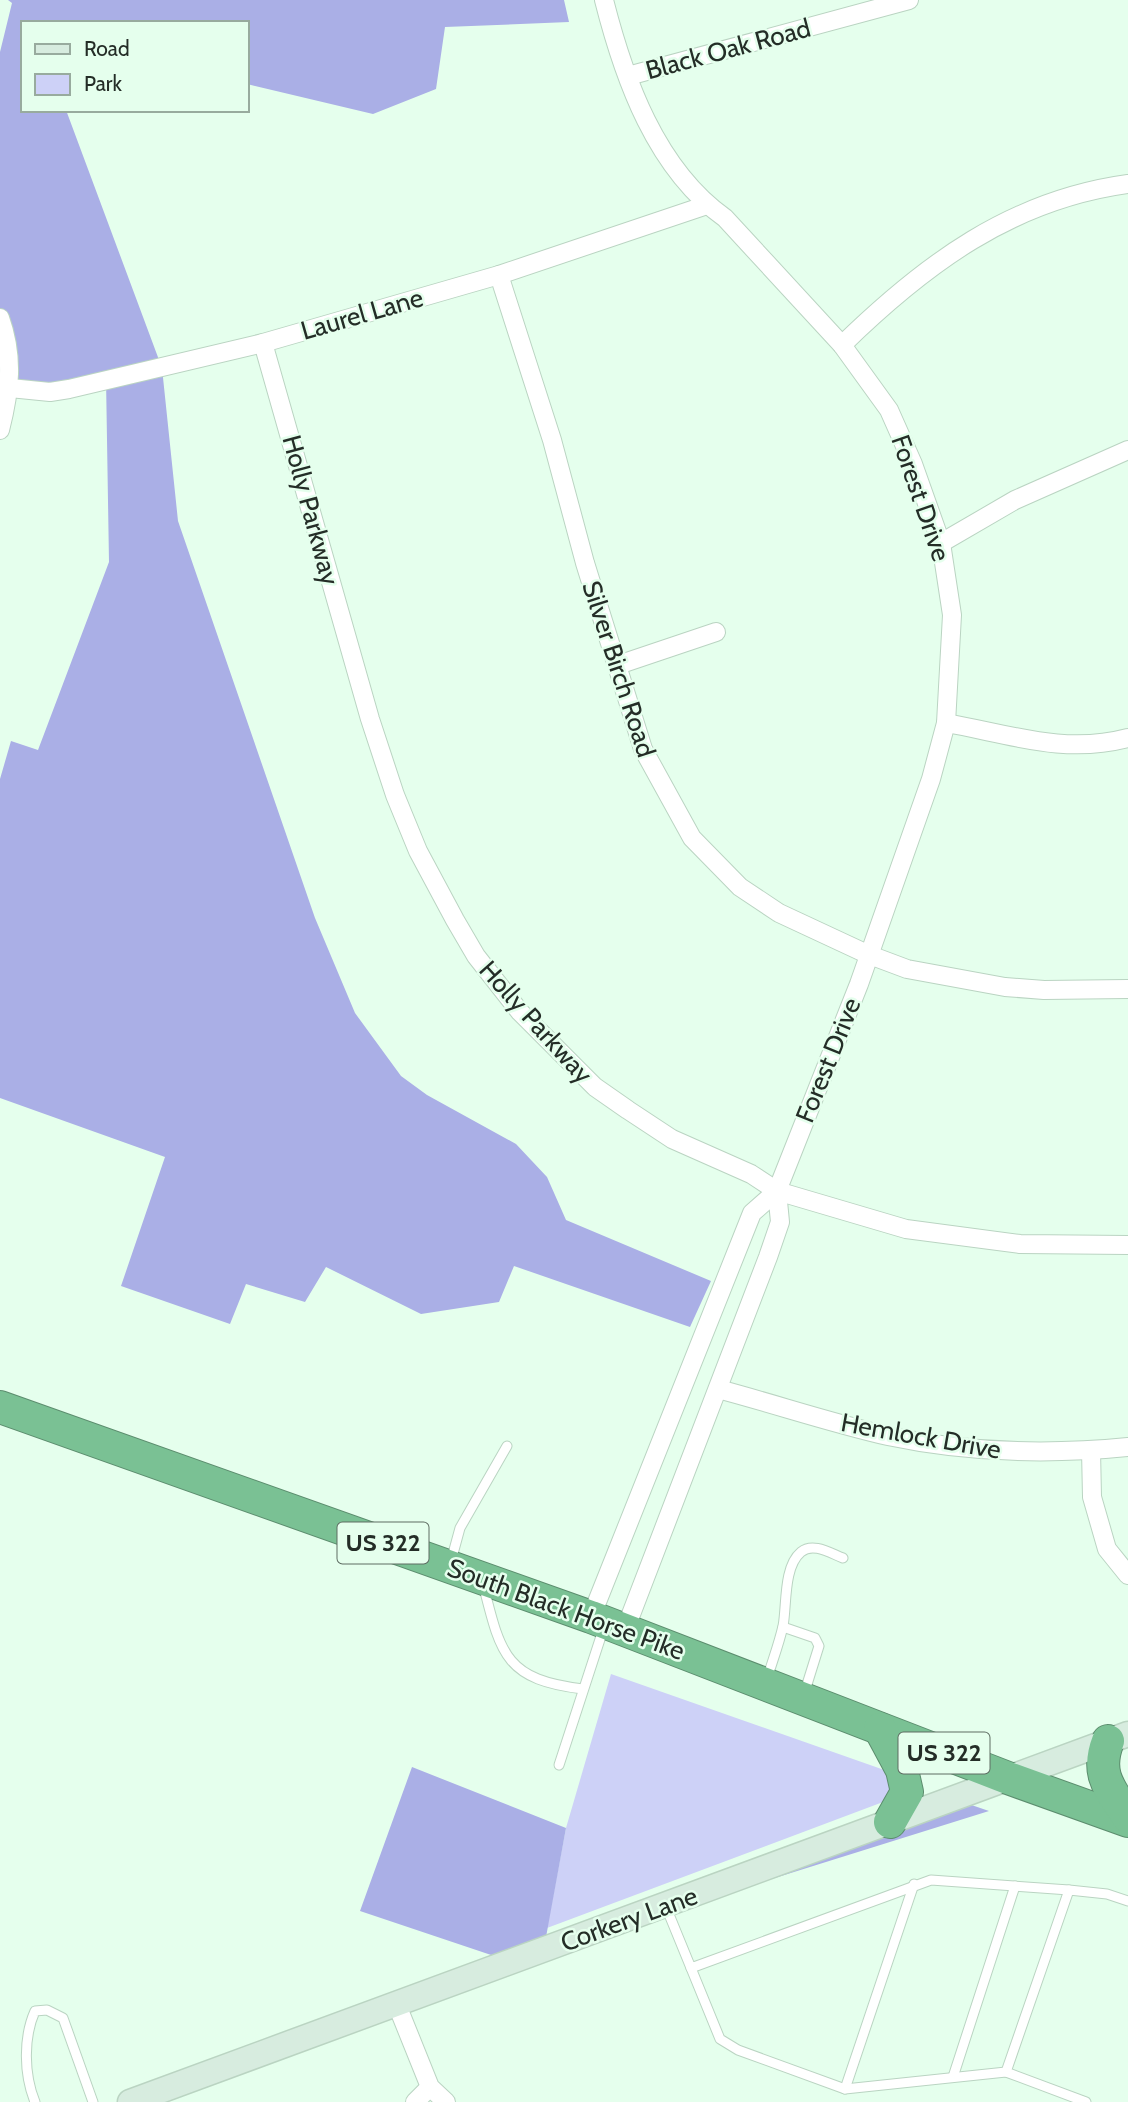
<svg xmlns="http://www.w3.org/2000/svg" width="1128" height="2102" font-family="Cabin,sans-serif">
  <style>
    .green { fill: #cdd1f7 }
    .forest { fill: #aaafe6 }
    .lines { fill: none; stroke-linecap: round; stroke-linejoin: round }
    .lane-casing { stroke: #bad4c2; stroke-width: 11 }
    .street-casing { stroke: #bad4c2; stroke-width: 20 }
    .secondary-casing { stroke: #bad4c2; stroke-width: 27 }
    .highway-casing { stroke: #5c8d6e; stroke-width: 34 }
    .lane { stroke: #fff; stroke-width: 9 }
    .street { stroke: #fff; stroke-width: 18 }
    .secondary { stroke: #d7ecdf; stroke-width: 24 }
    .highway { stroke: #7ac194; stroke-width: 32 }
    .labels { text-anchor: middle; stroke-width: 5; stroke-linejoin: round; paint-order: stroke }
    .shield { fill: #e5ffed; stroke: #5e6c62; stroke-width: 2 }
    .shield-label { font-size: 24px; font-weight: bold; fill: #242d27 }
    .street-label { font-size: 26px; fill: #242d27; stroke: #e5ffed }
  </style>
  <rect width="100%" height="100%" fill="#e5ffed"/>
  <polygon class="green" points="611,1674 890,1772 893,1785 891,1799 547,1928 566,1828"/>
  <g class="forest">
    <polygon points="8,0 564,0 569,22 445,27 436,89 373,114 247,84 247,23 23,23 23,110 66,110 162,368 178,521 315,918 355,1013 401,1076 427,1095 516,1144 547,1177 566,1220 711,1281 690,1327 514,1266 499,1302 421,1314 326,1267 305,1302 246,1284 230,1324 121,1286 165,1157 0,1098 0,779 11,741 38,750 109,562 106,378 21,393 0,333 0,52 12,3"/>
    <polygon points="412,1767 566,1828 544,1948 945,1796 989,1811 509,1961 360,1911"/>
  </g>
  <g class="lines">
    <defs>
      <g id="lane">
        <polyline points="451,1561 460,1528 507,1446"/>
        <path d="M484 1588C501 1656 507 1680 583 1689"/>
        <polyline points="783,1627 815,1638 819,1646 804,1694"/>
        <path d="M767 1679C772 1662 779 1644 783 1626 787 1606 783 1567 801 1552 813 1542 830 1553 843 1558"/>
        <polyline points="559,1765 604,1627"/>
        <polyline points="666,1907 691,1968 931,1880 1069,1890"/>
        <polyline points="691,1968 720,2039 738,2050 845,2089 1006,2072"/>
        <polyline points="953,2077 1015,1886"/>
        <polyline points="845,2089 914,1884"/>
        <path d="M35 2102C24 2075 23 2038 35 2011L47 2010 63 2018 93 2102"/>
        <polyline points="1086,2102 1006,2072 1069,1890 1107,1894 1128,1901"/>
      </g>
      <g id="street">
        <path d="M604 0C624 79 656 169 725 218L842 345 889 410 913 464 941 543 952 615 946 723 931 779 859 984 777 1191 780 1222 768 1257 625 1630"/>
        <polyline points="628,76 909,0"/>
        <polyline points="499,275 552,440 585,563 643,749 692,838 740,887 779,913 867,954 907,969 1005,987 1044,990 1128,989"/>
        <path d="M0 318C14 357 10 391 0 430"/>
        <polyline points="263,343 370,719 395,795 418,851 455,920 476,956 520,1012 595,1087 628,1110 672,1139 751,1174 777,1191 906,1229 1020,1244 1128,1245"/>
        <path d="M842 345C925 264 1011 200 1128 184"/>
        <polyline points="10,388 50,392 69,389 263,343 499,275 707,205"/>
        <polyline points="941,543 1015,500 1128,450"/>
        <polyline points="618,665 716,632"/>
        <path d="M946 723C1009 734 1064 755 1128 738"/>
        <path d="M718 1389C775 1404 831 1423 888 1436 968 1453 1047 1455 1128 1447"/>
        <polyline points="1091,1450 1092,1497 1107,1549 1128,1575"/>
        <polyline points="591,1617 752,1213 777,1191"/>
        <polyline points="397,2005 430,2087 446,2102"/>
        <polyline points="415,2102 430,2087"/>
      </g>
      <polyline id="secondary" points="130,2102 1128,1734"/>
      <g id="highway">
        <polyline points="0,1407 591,1617 1008,1778 1128,1821"/>
        <polyline points="880,1729 902,1770 907,1792 890,1822"/>
        <path d="M1108 1741C1095 1774 1110 1789 1128 1817"/>
      </g>
    </defs>
    <use href="#lane" class="lane-casing"/>
    <use href="#street" class="street-casing"/>
    <use href="#secondary" class="secondary-casing"/>
    <use href="#highway" class="highway-casing"/>
    <use href="#lane" class="lane"/>
    <use href="#street" class="street"/>
    <use href="#secondary" class="secondary"/>
    <use href="#highway" class="highway"/>
  </g>
  <g class="labels">
    <g class="shield">
      <rect x="337.5" y="1522.5" width="91" height="41" rx="5"/>
      <rect x="898.5" y="1732.5" width="91" height="41" rx="5"/>
    </g>
    <g class="shield-label">
      <text x="383" y="1551">US 322</text>
      <text x="944" y="1761">US 322</text>
    </g>
    <g class="street-label">
      <text transform="translate(728 49) rotate(-15)" y="9">Black Oak Road</text>
      <text transform="translate(362 314) rotate(-16)" y="9">Laurel Lane</text>
      <text transform="translate(921 498) rotate(71)" y="9">Forest Drive</text>
      <text transform="translate(311 510) rotate(75)" y="9">Holly Parkway</text>
      <text transform="translate(619 669) rotate(72)" y="9">Silver Birch Road</text>
      <text transform="translate(536 1022) rotate(48)" y="9">Holly Parkway</text>
      <text transform="translate(828 1060) rotate(-68)" y="9">Forest Drive</text>
      <text transform="translate(921 1436) rotate(10)" y="9">Hemlock Drive</text>
      <text transform="translate(566 1609) rotate(20)" y="9">South Black Horse Pike</text>
      <text transform="translate(629 1919) rotate(-20)" y="9">Corkery Lane</text>
    </g>
  </g>
  <rect x="21" y="21" width="228" height="91" fill="#e5ffed" stroke="#98ab9e" stroke-width="2"/>
  <rect x="35" y="44" width="35" height="10" fill="#d7ecdf" stroke="#98ab9e" stroke-width="2"/>
  <text x="84" y="56" font-size="21" fill="#242d27">Road</text>
  <rect x="35" y="74" width="35" height="21" fill="#cdd1f7" stroke="#98ab9e" stroke-width="2"/>
  <text x="84" y="91" font-size="21" fill="#242d27">Park</text>
</svg>
